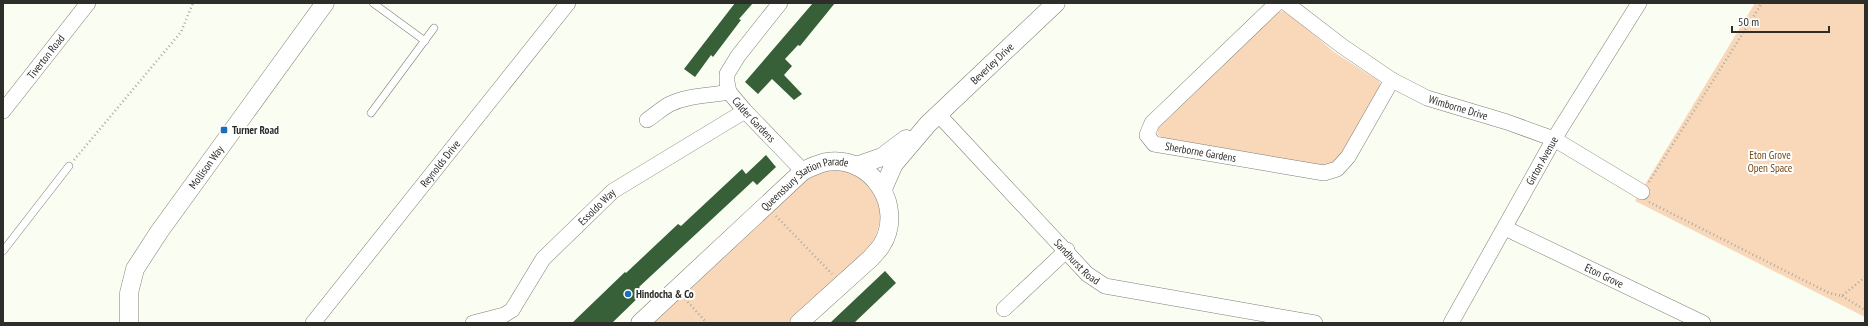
<svg xmlns="http://www.w3.org/2000/svg" width="1868" height="326" font-family="'PT Sans Narrow',sans-serif">
  <style>
    .green { fill: #f9d8ba }
    .building { fill: #376038 }
    .lines { fill: none; stroke-linecap: round; stroke-linejoin: round }
    .service-casing { stroke: #7d7f75; stroke-width: 8 }
    .minor-casing { stroke: #7d7f75; stroke-width: 16 }
    .tertiary-casing { stroke: #7d7f75; stroke-width: 19 }
    .path { stroke: #a8aaa1; stroke-width: 2.5; stroke-dasharray: 1 3; stroke-linecap: butt }
    .service { stroke: #fff; stroke-width: 7 }
    .minor { stroke: #fff; stroke-width: 15 }
    .tertiary { stroke: #fff; stroke-width: 18 }
    .poi-dot { fill: #1b6ebc; stroke: #fff; stroke-width: 1.5 }
    .labels { text-anchor: middle; stroke-width: 4; stroke-linejoin: round; paint-order: stroke }
    .street-label { font-size: 11px; fill: #2d2e29; stroke: #fff }
    .poi-label { font-size: 11px; font-weight: bold; fill: #2d2e29; stroke: #fff; text-anchor: start }
    .park-label { font-size: 11px; fill: #734614; stroke: #fff }
  </style>
  <rect width="100%" height="100%" fill="#fafdf1"/>
  <g class="green">
    <polygon points="1755,3 1865,3 1865,317 1635,201"/>
    <polygon points="1283,11 1289,13 1334,52 1379,81 1382,88 1337,163 1314,166 1165,139 1158,135 1157,126 1273,13"/>
    <path d="M831 168C839 170 850 171 858 175 864 178 869 185 873 190 886 211 880 232 866 251L791 323H648L804 177Z"/>
  </g>
  <g class="building">
    <polygon points="735,3 753,3 739,19 741,20 713,57 711,55 695,77 684,69"/>
    <polygon points="813,3 835,3 800,46 798,45 785,59 792,66 784,75 802,94 794,100 772,79 758,94 745,82"/>
    <polygon points="766,155 776,167 757,185 753,181 639,287 644,292 612,323 572,323 625,272 626,273 678,224 681,226 742,169 746,174"/>
    <polygon points="885,271 896,283 854,323 830,323"/>
  </g>
  <g class="lines">
    <defs>
      <g id="service">
        <polyline points="373,3 425,41"/>
        <polyline points="371,113 434,28"/>
        <polyline points="3,251 69,166"/>
      </g>
      <g id="minor">
        <path id="s1" d="M780 3 738 56 727 74V82L729 92 745 111 803 171"/>
        <path id="s2" d="M1277 3 1152 123 1147 135 1154 144 1324 173 1337 169 1348 157 1392 80"/>
        <path id="s3" d="M1286 3 1342 46 1392 80 1427 98 1507 122 1554 139 1642 192"/>
        <path id="s4" d="M3 111 88 3"/>
        <path id="s5" d="M938 114 1087 274 1105 286 1315 323"/>
        <path d="M647 120C655 115 662 108 670 104 688 95 710 96 729 92"/>
        <path id="s6" d="M1505 228 1703 323"/>
        <polyline points="1004,309 1067,250"/>
        <path id="s7" d="M313 323 568 3"/>
        <path id="s8" d="M473 323 504 315 512 310 543 259 613 191 745 111"/>
        <path id="s9" d="M1451 323 1554 139 1639 3"/>
      </g>
      <g id="tertiary">
        <polyline points="856,166 882,157 906,139"/>
        <path id="s10" d="M883 189 894 164 928 124 1056 3"/>
        <path id="s11" d="M129 323V293L135 269 159 232 325 3"/>
        <path id="s12" d="M640 323 803 171C811 167 818 164 826 162 872 154 906 208 881 246 878 251 874 254 871 258L799 323"/>
      </g>
    </defs>
    <use href="#service" class="service-casing"/>
    <use href="#minor" class="minor-casing"/>
    <use href="#tertiary" class="tertiary-casing"/>
    <g class="path">
      <polyline points="74,160 181,32 193,3"/>
      <polyline points="1649,182 1762,3"/>
      <polyline points="1649,202 1829,293 1842,296 1865,277"/>
      <polyline points="776,216 832,274"/>
      <polyline points="1842,296 1865,310"/>
      <polyline points="685,299 707,323"/>
    </g>
    <use href="#service" class="service"/>
    <use href="#minor" class="minor"/>
    <use href="#tertiary" class="tertiary"/>
  </g>
  <g class="poi-dot">
    <rect x="220" y="126" width="8" height="8" rx="2"/>
    <circle cx="628" cy="294" r="4"/>
  </g>
  <g class="labels">
    <g class="street-label">
      <text dy="4" stroke="none"><textPath href="#s4" startOffset="69">Tiverton Road</textPath></text>
      <text dy="4" stroke="none"><textPath href="#s10" startOffset="168">Beverley Drive</textPath></text>
      <text dy="4" stroke="none"><textPath href="#s3" startOffset="203">Wimborne Drive</textPath></text>
      <text dy="4" stroke="none"><textPath href="#s1" startOffset="144">Calder Gardens</textPath></text>
      <text dy="4" stroke="none"><textPath href="#s2" startOffset="245">Sherborne Gardens</textPath></text>
      <text dy="4" stroke="none"><textPath href="#s9" startOffset="186">Girton Avenue</textPath></text>
      <text dy="4" stroke="none"><textPath href="#s7" startOffset="204">Reynolds Drive</textPath></text>
      <text dy="4" stroke="none"><textPath href="#s11" startOffset="179">Mollison Way</textPath></text>
      <text dy="4" stroke="none"><textPath href="#s12" startOffset="219">Queensbury Station Parade</textPath></text>
      <text dy="4" stroke="none"><textPath href="#s8" startOffset="176">Essoldo Way</textPath></text>
      <text dy="4" stroke="none"><textPath href="#s5" startOffset="203">Sandhurst Road</textPath></text>
      <text dy="4" stroke="none"><textPath href="#s6" startOffset="110">Eton Grove</textPath></text>
    </g>
    <g class="poi-label">
      <text x="232" y="134">Turner Road</text>
      <text x="636" y="298">Hindocha &amp; Co</text>
    </g>
    <g class="park-label">
      <text x="1770" y="159">Eton Grove<tspan x="1770" dy="13">Open Space</tspan></text>
    </g>
  </g>
  <rect width="1868" height="326" fill="none" stroke="#2d2e29" stroke-width="8"/>
  <path d="M1732 26v6h97v-6" fill="none" stroke="#2d2e29" stroke-width="2"/>
  <text x="1738" y="26" font-size="12" fill="#2d2e29" stroke="#ffffff" stroke-width="3" paint-order="stroke">50 m</text>
</svg>
